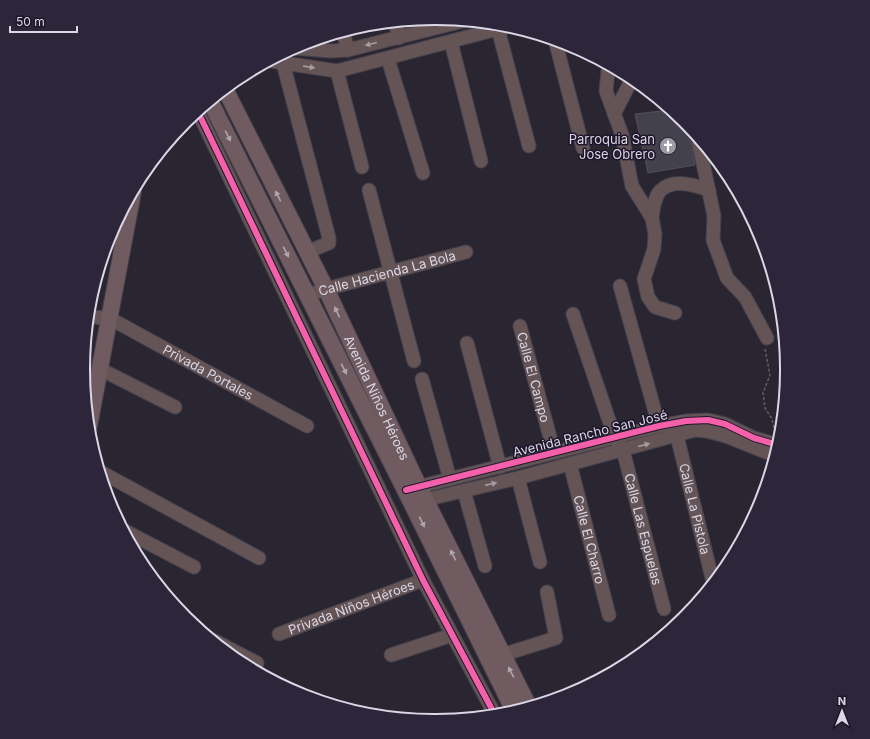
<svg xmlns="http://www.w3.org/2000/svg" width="870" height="739" font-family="Inter,sans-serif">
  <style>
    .building { fill: #43414b; stroke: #53505b }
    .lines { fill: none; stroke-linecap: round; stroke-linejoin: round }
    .minor-casing { stroke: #46424d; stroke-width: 15 }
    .major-casing { stroke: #46424d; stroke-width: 18 }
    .path { stroke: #695e62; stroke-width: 1.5; stroke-dasharray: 3 2; stroke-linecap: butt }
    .minor { stroke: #645456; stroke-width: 13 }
    .major { stroke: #705c60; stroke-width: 16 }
    .cycleway-casing { stroke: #1e172c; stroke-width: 8 }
    .cycleway { stroke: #f560ab; stroke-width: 6 }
    .oneway { fill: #a59ca5 }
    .oneway2 { fill: #b0a6b0 }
    .labels { text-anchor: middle; stroke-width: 3; stroke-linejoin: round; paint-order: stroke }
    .poi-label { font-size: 13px; fill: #dbd7e6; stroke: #1e172c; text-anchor: end }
    .street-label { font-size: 13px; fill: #dbd7e6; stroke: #1e172c }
    .rim { fill: none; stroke: #dbd7e6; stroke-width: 2 }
  </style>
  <rect width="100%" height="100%" fill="#292531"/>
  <polygon class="building" points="670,110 689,128 695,165 648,173 635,114"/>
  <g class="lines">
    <defs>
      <g id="minor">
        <polyline points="395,22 399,38"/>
        <polyline points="498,29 529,146"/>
        <polyline points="343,32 348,50"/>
        <polyline points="555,40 583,148"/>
        <polyline points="451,42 481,161"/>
        <polyline points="294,48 331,51 348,50 463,21"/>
        <polyline points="388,59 423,173"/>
        <polyline points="271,61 337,71 509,26"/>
        <polyline points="283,63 329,238 329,243 307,252"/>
        <polyline points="611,67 608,71 606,91 622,135 632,186 652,218 655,234 654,249 644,279 648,297 655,307 675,313"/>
        <polyline points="337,71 362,167"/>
        <polyline points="198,112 423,580 495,715"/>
        <polyline points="614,114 632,79"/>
        <polyline points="698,139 714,216 713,240 727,278 745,297 767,338"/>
        <polyline points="369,190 414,361"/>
        <path d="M652 218C653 210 654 198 660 191 673 178 694 185 709 190"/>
        <polyline points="620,286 659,426"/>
        <path id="s1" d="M308 295 326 289 466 252"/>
        <path id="s2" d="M573 314 615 438 623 450 664 609"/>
        <path id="s3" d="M89 317 109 318 307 426"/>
        <path id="s4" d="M520 326 554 452"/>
        <polyline points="467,343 500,467"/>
        <polyline points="100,369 175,407"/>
        <polyline points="422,379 450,479"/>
        <path id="s5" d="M677 436 713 582"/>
        <path id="s6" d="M570 464 609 615"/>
        <polyline points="101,472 259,558"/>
        <polyline points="518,478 540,562"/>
        <polyline points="410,489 659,426 686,421 708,420 725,424 754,438 778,445"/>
        <polyline points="464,491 485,566"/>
        <path d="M416 502 518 478 695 430C723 431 748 447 775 455"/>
        <polyline points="125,531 194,567"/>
        <path id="s7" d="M279 634 423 580"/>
        <polyline points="215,641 257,663"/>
        <polyline points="391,655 452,635"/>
        <polyline points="502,655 556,638 547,592"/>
      </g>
      <g id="major">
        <path id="s8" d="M225 89 326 289 419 487 529 707"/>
        <polyline points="210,101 412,504 514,711"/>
        <polyline points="89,426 133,192"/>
      </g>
    </defs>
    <use href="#minor" class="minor-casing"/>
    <use href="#major" class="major-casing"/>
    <polyline class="path" points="765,349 770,375 763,393 765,408 772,419 775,433"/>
    <use href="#minor" class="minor"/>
    <use href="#major" class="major"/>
    <defs>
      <g id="cycleway">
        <polyline points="198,112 423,580 495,715"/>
        <polyline points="406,490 659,426 686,421 708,420 725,424 754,438 778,445"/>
      </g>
    </defs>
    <use href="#cycleway" class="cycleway-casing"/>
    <use href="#cycleway" class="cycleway"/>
  </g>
  <defs><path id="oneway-solid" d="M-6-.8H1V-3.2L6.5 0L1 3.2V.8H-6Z"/></defs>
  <g class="oneway">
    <use href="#oneway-solid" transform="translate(371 44) rotate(166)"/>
    <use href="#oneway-solid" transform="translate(309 67) rotate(9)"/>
    <use href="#oneway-solid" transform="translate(644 445) rotate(-15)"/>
    <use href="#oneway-solid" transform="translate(491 484) rotate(-13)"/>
  </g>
  <g class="oneway2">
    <use href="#oneway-solid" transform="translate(228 136) rotate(63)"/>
    <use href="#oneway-solid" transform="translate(278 196) rotate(-117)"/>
    <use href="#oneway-solid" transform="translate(286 252) rotate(63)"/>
    <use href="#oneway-solid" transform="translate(337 312) rotate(-115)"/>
    <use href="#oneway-solid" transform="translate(344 369) rotate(63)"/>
    <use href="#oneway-solid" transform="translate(422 522) rotate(64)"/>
    <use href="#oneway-solid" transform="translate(453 555) rotate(-116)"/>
    <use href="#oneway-solid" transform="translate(511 672) rotate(-117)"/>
  </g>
  <defs>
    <symbol id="church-disc" viewBox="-11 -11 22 22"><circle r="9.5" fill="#9d99a7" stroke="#1e172c"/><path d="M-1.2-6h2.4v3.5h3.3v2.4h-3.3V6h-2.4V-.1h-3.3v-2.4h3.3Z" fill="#fff"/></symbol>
  </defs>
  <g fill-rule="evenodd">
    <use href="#church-disc" x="658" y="136" width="20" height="20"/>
  </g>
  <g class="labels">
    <g class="poi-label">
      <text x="655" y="144">Parroquia San<tspan x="655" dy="15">Jose Obrero</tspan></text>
    </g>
    <g class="street-label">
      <text dy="5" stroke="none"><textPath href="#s1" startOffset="82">Calle Hacienda La Bola</textPath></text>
      <text dy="5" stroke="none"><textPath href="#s3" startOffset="133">Privada Portales</textPath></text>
      <text dy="5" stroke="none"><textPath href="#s4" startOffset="53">Calle El Campo</textPath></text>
      <text dy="5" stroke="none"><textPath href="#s8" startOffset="344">Avenida Niños Héroes</textPath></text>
      <text transform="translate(590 433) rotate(-14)" y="5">Avenida Rancho San José</text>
      <text dy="5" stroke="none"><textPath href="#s5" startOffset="75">Calle La Pistola</textPath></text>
      <text dy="5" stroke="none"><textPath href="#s2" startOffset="227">Calle Las Espuelas</textPath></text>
      <text dy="5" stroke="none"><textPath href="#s6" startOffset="78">Calle El Charro</textPath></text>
      <text dy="5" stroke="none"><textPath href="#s7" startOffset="77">Privada Niños Héroes</textPath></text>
    </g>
  </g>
  <path d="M0 0H870V739H0ZM434 25H436A344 344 0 0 1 780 369V370A344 344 0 0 1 436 714H434A344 344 0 0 1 90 370V369A344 344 0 0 1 434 25Z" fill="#2d263b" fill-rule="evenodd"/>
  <path class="rim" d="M434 25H436A344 344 0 0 1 780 369V370A344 344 0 0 1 436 714H434A344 344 0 0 1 90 370V369A344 344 0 0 1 434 25Z"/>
  <g transform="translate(842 711)" stroke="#1e172c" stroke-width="3" paint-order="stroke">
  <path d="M0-3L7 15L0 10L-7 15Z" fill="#dbd7e6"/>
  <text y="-6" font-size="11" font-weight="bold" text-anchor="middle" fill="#dbd7e6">N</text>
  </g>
  <path d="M10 26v6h67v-6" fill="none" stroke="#dbd7e6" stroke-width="2"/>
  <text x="16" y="26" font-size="12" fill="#dbd7e6" stroke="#1e172c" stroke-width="3" paint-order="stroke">50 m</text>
</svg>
